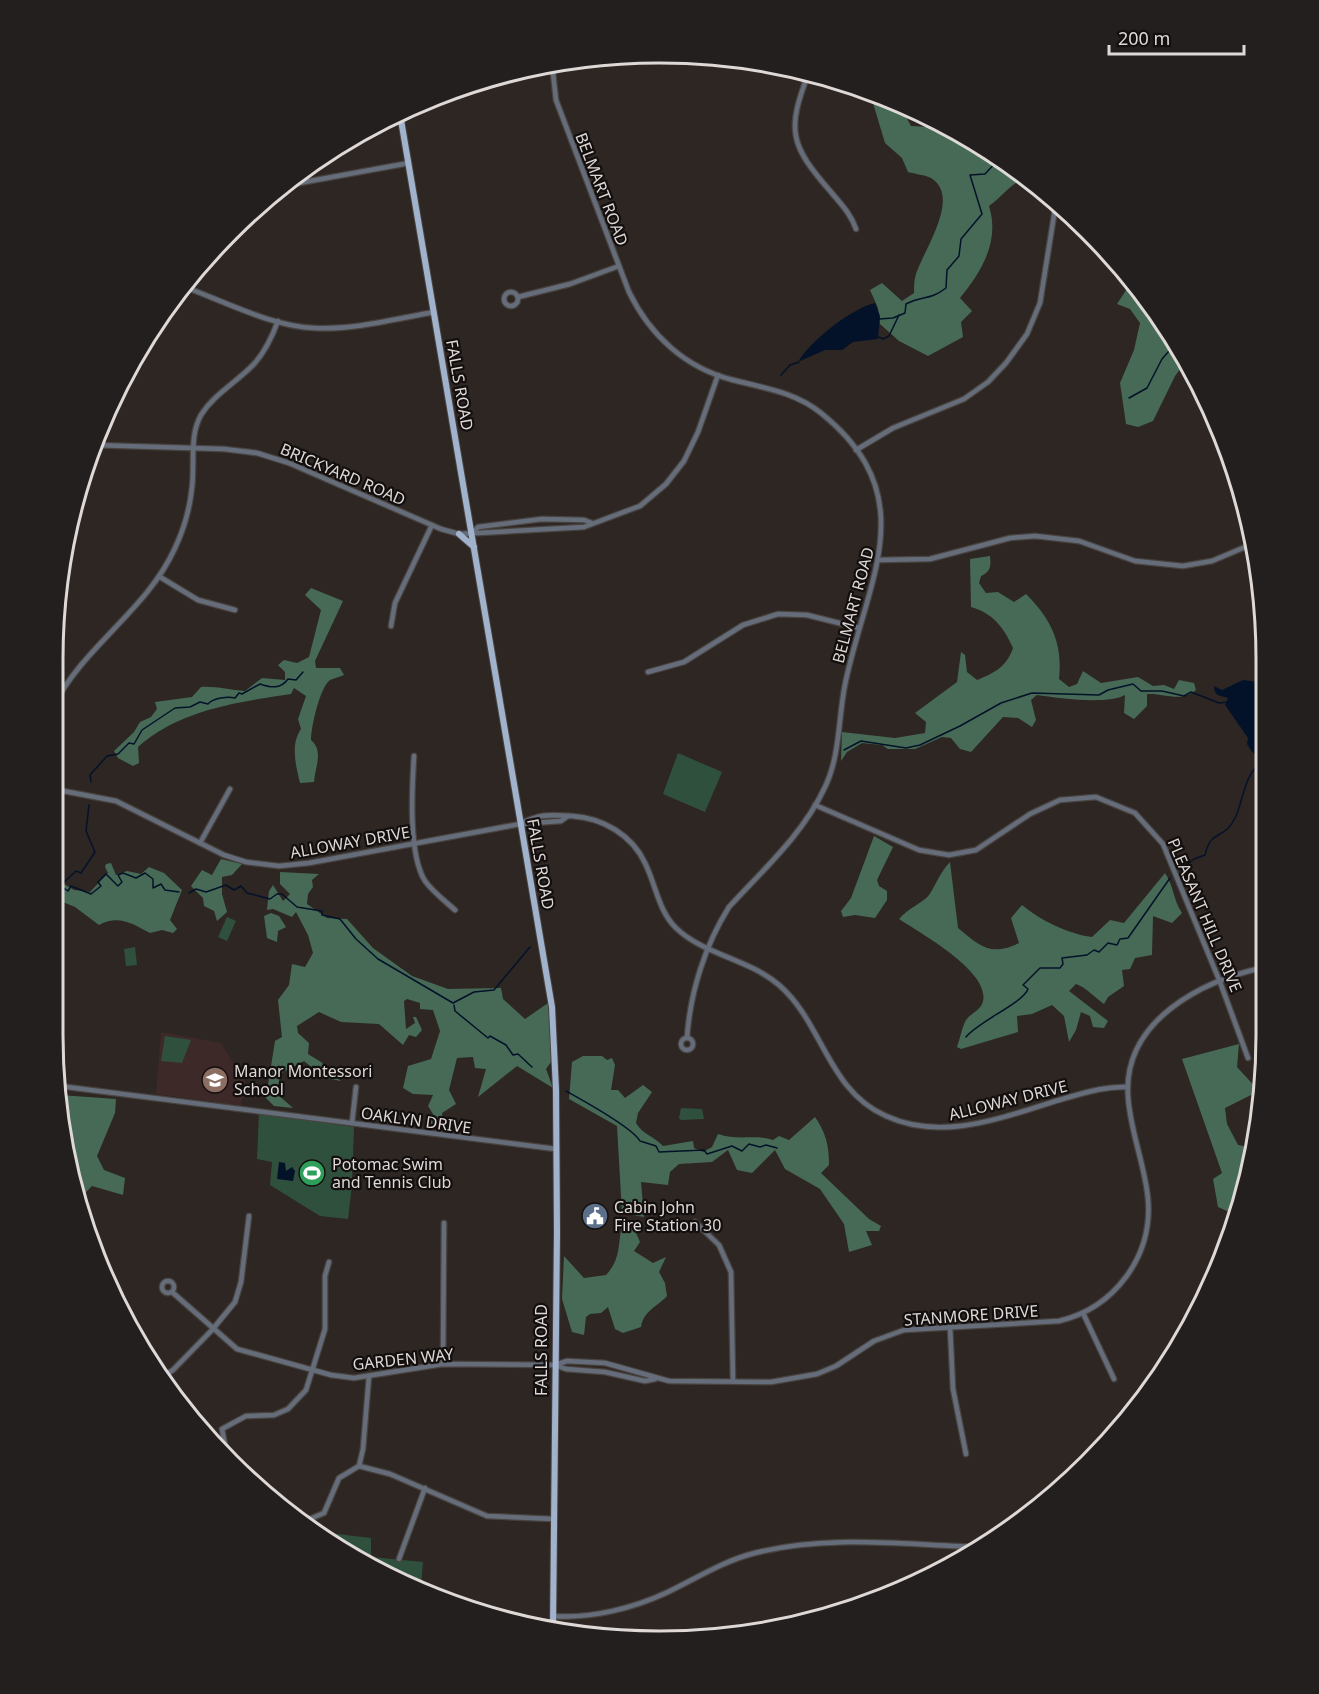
<svg xmlns="http://www.w3.org/2000/svg" width="1319" height="1694" font-family="'Noto Sans',sans-serif">
  <style>
    .education { fill: #3d2927 }
    .green { fill: #30503e }
    .forest { fill: #476a56 }
    .water { fill: #041229 }
    .lines { fill: none; stroke-linecap: round; stroke-linejoin: round }
    .stream { stroke: #041229; stroke-width: 1.5 }
    .minor-casing { stroke: #494340; stroke-width: 7 }
    .major-casing { stroke: #494340; stroke-width: 8 }
    .minor { stroke: #656d7a; stroke-width: 4.5 }
    .major { stroke: #a1b2cd; stroke-width: 6 }
    .labels { text-anchor: middle; stroke-width: 4.5; stroke-linejoin: round; paint-order: stroke }
    .street-label { font-size: 16px; fill: #ded9d7; stroke: #130f0e }
    .poi-label { font-size: 16px; fill: #ded9d7; stroke: #130f0e; text-anchor: start }
    .rim { fill: none; stroke: #ded9d7; stroke-width: 3 }
  </style>
  <rect width="100%" height="100%" fill="#2d2623"/>
  <polygon class="education" points="161,1032 221,1043 245,1082 241,1106 156,1094"/>
  <g class="green">
    <polygon points="678,753 722,772 705,812 663,794"/>
    <polygon points="227,917 236,921 227,941 218,937"/>
    <polygon points="135,947 137,965 126,966 124,949"/>
    <polygon points="165,1036 191,1040 182,1063 161,1061"/>
    <polygon points="681,1108 702,1109 704,1119 681,1120 679,1118"/>
    <polygon points="259,1113 354,1127 352,1185 348,1219 320,1216 270,1185 272,1162 257,1159"/>
    <polygon points="319,1523 329,1533 371,1538 371,1557 423,1562 421,1587 356,1560 312,1526"/>
  </g>
  <g class="forest">
    <path d="M870 93 899 104 911 126 948 128 1027 177C1011 183 1003 196 989 206 1000 241 982 271 960 298L972 311 961 322 963 337 928 356 899 341 880 324 878 308 870 290 882 283 902 301 914 293C914 286 914 280 916 274 923 251 962 197 931 178 925 175 915 174 908 172L902 158 885 143Z"/>
    <polygon points="1132,281 1187,360 1175,376 1153,421 1138,427 1126,424 1120,383 1134,350 1140,323 1130,309 1117,304"/>
    <path d="M990 556C991 566 991 571 981 576L979 583 986 593 998 592 1014 602 1026 594C1051 619 1063 643 1059 679L1069 687 1077 684 1083 671 1101 683 1138 677 1153 686 1164 685 1174 689 1179 680 1194 683 1196 690C1180 703 1166 693 1147 694V706L1134 719 1124 713 1125 695C1108 705 1057 698 1037 695L1031 700 1036 720 1032 727 1018 718 1003 717 971 752 960 749 951 738 942 737 915 749H888L882 745 862 743 847 752 841 761 842 732 895 738 925 733 926 722 915 713 957 682 961 652 965 655 967 672 977 680C995 673 1007 666 1013 648 1004 628 993 613 971 607L970 559Z"/>
    <path d="M311 588 343 601 315 661 316 668H340L344 675C340 677 334 678 330 680 320 687 311 727 311 740 324 751 315 767 314 782L300 783C296 766 290 745 301 729L298 719 306 696 294 688 291 694C238 702 179 710 138 747L139 763 133 766 118 758 114 751 134 732 140 722 151 717 157 709 155 702 192 697 201 687C215 686 230 690 245 691L262 678 285 680V672L278 665 284 660 297 663 309 657 321 610 305 595Z"/>
    <polygon points="874,836 893,847 877,880 879,886 887,891 887,900 875,918 855,915 843,917 841,911 851,898"/>
    <polygon points="221,859 242,864 232,875 222,877 222,894 227,912 217,921 214,911 204,906 203,898 191,886 202,870 212,875"/>
    <path d="M950 862 958 928C980 946 990 957 1019 943L1011 918 1022 905C1040 920 1068 934 1092 937L1110 920 1124 923 1165 873C1174 886 1173 900 1182 913L1172 923 1153 916 1152 955 1135 958 1130 969 1122 970 1124 986 1108 997 1104 1004C1094 997 1087 988 1076 984L1069 991 1108 1021 1104 1028 1093 1027 1090 1016 1081 1012 1076 1030 1069 1042 1064 1016 1052 1005 1032 1014 1017 1016 1018 1032 961 1049 957 1047C960 1039 962 1027 966 1020 970 1014 979 1011 982 1004 995 974 920 933 899 919 907 909 924 902 929 895 937 883 939 874 950 862Z"/>
    <path d="M111 863 116 875 127 871 141 874 149 867 164 873 182 890 170 920 177 929 173 933 162 930 150 933C133 924 119 914 99 925L75 907 53 898V887L64 884 74 890 90 892 108 873 105 867 106 864Z"/>
    <polygon points="280,872 319,874 312,880 313,887 308,894 307,904 327,918 347,919 373,948 412,976 448,989 501,988 503,999 525,1019 548,1003 553,1059 546,1069 553,1088 517,1066 478,1097 486,1069 475,1068 473,1057 457,1058 449,1090 456,1104 442,1113 443,1123 426,1124 433,1114 428,1106 433,1095 413,1094 403,1088 408,1066 431,1059 440,1031 433,1010 420,1009 420,1003 407,999 404,1001 406,1029 415,1023 413,1017 416,1017 422,1030 416,1037 409,1035 403,1045 379,1024 341,1022 319,1012 297,1026 298,1033 309,1043 308,1054 321,1062 341,1081 325,1078 304,1061 280,1074 277,1094 293,1108 274,1106 266,1098 275,1041 282,1037 278,1000 289,985 292,964 305,967 313,953 308,935 296,912 292,917 273,909 267,910 269,891 273,885 283,901 290,894 280,884"/>
    <polygon points="271,913 279,916 286,927 278,931 277,942 267,938 264,916"/>
    <polygon points="1239,1044 1237,1067 1259,1091 1225,1108 1227,1124 1238,1145 1255,1148 1236,1215 1218,1207 1213,1179 1222,1173 1182,1059"/>
    <path d="M583 1056H602L607 1060 612 1058 615 1065 611 1090H618L625 1098 643 1085 652 1092 638 1113 636 1123C643 1135 654 1136 663 1146L693 1141 694 1148 703 1152 712 1147 718 1134C737 1141 756 1134 773 1140L779 1136 789 1140 815 1117C826 1133 829 1145 829 1165L821 1173 869 1219 881 1226 879 1231H866L872 1245 849 1252 844 1224 820 1189 785 1169 775 1150 752 1173 737 1170 728 1150 712 1162 679 1164 670 1172 668 1185 641 1182 644 1217 622 1213 617 1126 569 1099 572 1062Z"/>
    <polygon points="60,1095 116,1099 115,1113 97,1156 104,1170 125,1178 123,1195 92,1186 82,1196 82,1213 73,1192"/>
    <path d="M623 1221 632 1224 640 1242 634 1251 653 1263 666 1257 659 1272 665 1283 667 1296C656 1308 644 1310 641 1327L623 1333 615 1329 608 1307 601 1313 590 1314 586 1317 584 1335 572 1332 562 1299 564 1256 584 1278 606 1275C622 1258 617 1244 623 1221Z"/>
    <polygon points="319,1532 345,1541 356,1553 354,1558"/>
  </g>
  <g class="water">
    <path d="M875 303 880 316 878 339 853 342 842 350H825L798 362C810 341 852 308 875 303Z"/>
    <path d="M1243 680 1265 683 1266 762 1252 752 1247 744 1248 738 1225 705 1228 698C1219 695 1215 697 1214 686L1222 690Z"/>
    <polygon points="279,1162 285,1163 286,1171 292,1167 295,1171 293,1181 277,1179"/>
  </g>
  <g class="lines">
    <g class="stream">
      <path d="M879 319 893 318 905 313 906 304C923 295 929 301 946 288L947 270 959 256 961 239 982 214 970 175 985 174 999 159"/>
      <polyline points="879,337 883,339 889,336 899,315"/>
      <polyline points="781,375 790,365 799,362"/>
      <polyline points="1129,398 1147,388 1162,359 1176,343"/>
      <polyline points="844,750 861,741 906,748 920,745 960,726 1001,703 1032,693 1099,695 1108,690 1133,684 1141,691 1162,691 1184,696 1191,692 1219,703 1228,702"/>
      <path d="M91 782 90 775 107 756 118 754 129 743 134 744 142 730 175 708 190 707 200 702 208 704C213 698 228 696 235 698L239 693 242 694 260 684C271 688 281 689 288 679L296 680 303 672"/>
      <path d="M1180 870 1194 859 1205 855C1211 828 1224 841 1235 818 1244 801 1243 771 1266 760"/>
      <polyline points="60,886 76,871 81,873 95,852 86,831 89,805"/>
      <polyline points="53,890 59,885 68,891 71,886 91,894 101,886 98,882 106,874 118,886 122,882 118,875 123,873 136,878 145,873 153,879 153,888 161,884 165,890 179,892"/>
      <polyline points="189,893 196,889 206,892 226,885 234,890 241,886 247,893 270,899 277,894 282,894 297,907 322,911 322,915 340,919 356,939 378,959 453,1003 474,992 494,990 530,947"/>
      <polyline points="454,1005 455,1011 488,1038 490,1036 506,1045 513,1055 518,1054 532,1067"/>
      <path d="M966 1037C979 1021 1023 1003 1028 989L1023 985 1040 968H1060L1063 964 1062 958 1087 955 1094 950 1099 952 1108 943 1117 945 1120 939 1128 938 1170 878"/>
      <path d="M566 1091C582 1100 632 1127 640 1141L656 1146 659 1152 704 1150 707 1154 732 1146 742 1151 749 1144 760 1147 766 1145 777 1148"/>
    </g>
    <defs>
      <g id="minor">
        <path d="M552 64 556 100 629 292C650 335 685 368 733 380 764 388 795 392 821 413 924 496 868 578 846 680 838 714 841 754 825 787 804 833 764 869 729 907 705 945 690 993 687 1038"/>
        <path d="M809 72C786 131 790 145 831 192 841 204 851 214 856 229"/>
        <polyline points="283,186 409,163"/>
        <path d="M182 286C224 301 270 326 314 328 354 330 395 319 434 312"/>
        <circle cx="511" cy="299" r="7"/>
        <polyline points="518,297 570,284 619,266"/>
        <polyline points="93,445 224,449 257,453 289,463 441,529 459,534 584,527 640,506 666,484 684,461 698,432 718,375"/>
        <polyline points="856,450 893,428 964,399 988,382 1006,363 1027,334 1040,303 1056,203"/>
        <polyline points="472,534 478,527 542,519 584,520 592,523"/>
        <polyline points="879,560 930,559 1010,538 1035,536 1079,541 1135,561 1183,566 1212,561 1250,545"/>
        <polyline points="160,577 198,600 235,610"/>
        <polyline points="391,626 395,603 432,525"/>
        <polyline points="648,672 684,662 743,625 778,614 807,615 859,628"/>
        <path d="M54 705C85 645 147 610 175 548 184 529 190 507 192 487 195 463 189 436 201 415 214 394 237 382 254 364 265 352 272 337 278 321"/>
        <path d="M414 756C412 788 408 854 425 881 433 892 445 901 455 910"/>
        <polyline points="53,789 116,801 224,855 246,862 279,866 309,863 520,824 561,821 568,816"/>
        <polyline points="815,805 919,850 949,855 976,850 1030,814 1060,800 1096,797 1135,813 1163,844 1220,982 1248,1058"/>
        <path d="M520 824C541 813 551 815 572 816 603 818 632 835 645 863 656 885 658 910 676 928 704 955 749 959 779 985 823 1023 828 1091 886 1116 945 1143 1008 1115 1066 1098 1087 1092 1106 1086 1128 1087"/>
        <polyline points="200,843 230,789"/>
        <circle cx="687" cy="1044" r="6"/>
        <polyline points="59,1086 556,1149"/>
        <polyline points="352,1123 356,1087"/>
        <polyline points="695,1222 719,1245 731,1272 733,1381"/>
        <circle cx="168" cy="1287" r="6"/>
        <polyline points="172,1292 237,1349 331,1375 354,1378 443,1364 555,1365 566,1369 605,1372 645,1381 655,1379"/>
        <polyline points="1083,1313 1114,1379"/>
        <polyline points="950,1326 953,1389 966,1454"/>
        <polyline points="443,1364 444,1223"/>
        <path d="M555 1365 567 1361 605 1363 669 1381 771 1382 817 1374 836 1366 874 1341 904 1330 1059 1321C1114 1308 1153 1257 1148 1199 1145 1165 1130 1131 1128 1096 1123 1020 1203 980 1266 967"/>
        <polyline points="163,1376 173,1370 212,1330 235,1302 241,1282 249,1216"/>
        <polyline points="228,1461 222,1429 246,1416 274,1415 288,1409 306,1390 325,1329 325,1276 329,1262"/>
        <polyline points="359,1466 390,1474 487,1516 554,1519"/>
        <polyline points="305,1521 324,1513 339,1478 359,1466 363,1449 369,1376"/>
        <polyline points="399,1559 425,1488"/>
        <path d="M553 1616C591 1619 634 1608 668 1592 697 1578 723 1561 755 1553 829 1534 906 1545 981 1547"/>
      </g>
      <g id="major">
        <polyline points="400,114 552,1007 556,1090 557,1232 553,1628"/>
        <polyline points="459,534 474,547"/>
      </g>
    </defs>
    <use href="#minor" class="minor-casing"/>
    <use href="#major" class="major-casing"/>
    <use href="#minor" class="minor"/>
    <use href="#major" class="major"/>
  </g>
  <defs>
    <symbol id="school-disc" viewBox="-11 -11 22 22"><circle r="9.5" fill="#8d6e63" stroke="#130f0e"/><path d="M0-5L7-2L0 1L-7-2ZM-4 1L0 2.5L4 1V4Q0 6-4 4Z" fill="#fff"/></symbol>
    <symbol id="stadium-disc" viewBox="-11 -11 22 22"><circle r="9.5" fill="#2e9e5b" stroke="#130f0e"/><path d="M0-5a6.5 5 0 1 0 0 10a6.5 5 0 1 0 0-10ZM-3.5-1.8h7v3.6h-7Z" fill="#fff"/></symbol>
    <symbol id="civic-disc" viewBox="-11 -11 22 22"><circle r="9.5" fill="#5c6f8a" stroke="#130f0e"/><path d="M-.6-6.5H3V-4.5H.6V-3L4-1V1h2V6H-6V1h2V-1L-.6-3ZM-1.2 2.5V6h2.4V2.5Z" fill="#fff"/></symbol>
  </defs>
  <g fill-rule="evenodd">
    <use href="#school-disc" x="200" y="1065" width="30" height="30"/>
    <use href="#stadium-disc" x="297" y="1158" width="30" height="30"/>
    <use href="#civic-disc" x="580" y="1201" width="30" height="30"/>
  </g>
  <g class="labels">
    <g class="street-label">
      <text transform="translate(602 189) rotate(69)" y="6">BELMART ROAD</text>
      <text transform="translate(460 385) rotate(80)" y="6">FALLS ROAD</text>
      <text transform="translate(343 474) rotate(23)" y="6">BRICKYARD ROAD</text>
      <text transform="translate(853 605) rotate(-75)" y="6">BELMART ROAD</text>
      <text transform="translate(350 842) rotate(-10)" y="6">ALLOWAY DRIVE</text>
      <text transform="translate(541 864) rotate(80)" y="6">FALLS ROAD</text>
      <text transform="translate(1205 915) rotate(67)" y="6">PLEASANT HILL DRIVE</text>
      <text transform="translate(1008 1100) rotate(-14)" y="6">ALLOWAY DRIVE</text>
      <text transform="translate(416 1120) rotate(8)" y="6">OAKLYN DRIVE</text>
      <text transform="translate(971 1315) rotate(-4)" y="6">STANMORE DRIVE</text>
      <text transform="translate(541 1350) rotate(-90)" y="6">FALLS ROAD</text>
      <text transform="translate(403 1359) rotate(-6)" y="6">GARDEN WAY</text>
    </g>
    <g class="poi-label">
      <text x="234" y="1077">Manor Montessori<tspan x="234" dy="18">School</tspan></text>
      <text x="332" y="1170">Potomac Swim<tspan x="332" dy="18">and Tennis Club</tspan></text>
      <text x="614" y="1213">Cabin John<tspan x="614" dy="18">Fire Station 30</tspan></text>
    </g>
  </g>
  <path d="M0 0H1319V1694H0ZM659 63H660A596 596 0 0 1 1256 659V1035A596 596 0 0 1 660 1631H659A596 596 0 0 1 63 1035V659A596 596 0 0 1 659 63Z" fill="#231f1e" fill-rule="evenodd"/>
  <path class="rim" d="M659 63H660A596 596 0 0 1 1256 659V1035A596 596 0 0 1 660 1631H659A596 596 0 0 1 63 1035V659A596 596 0 0 1 659 63Z"/>
  <path d="M1109 45v9h135v-9" fill="none" stroke="#ded9d7" stroke-width="3"/>
  <text x="1118" y="45" font-size="18" fill="#ded9d7" stroke="#130f0e" stroke-width="4.5" paint-order="stroke">200 m</text>
</svg>
